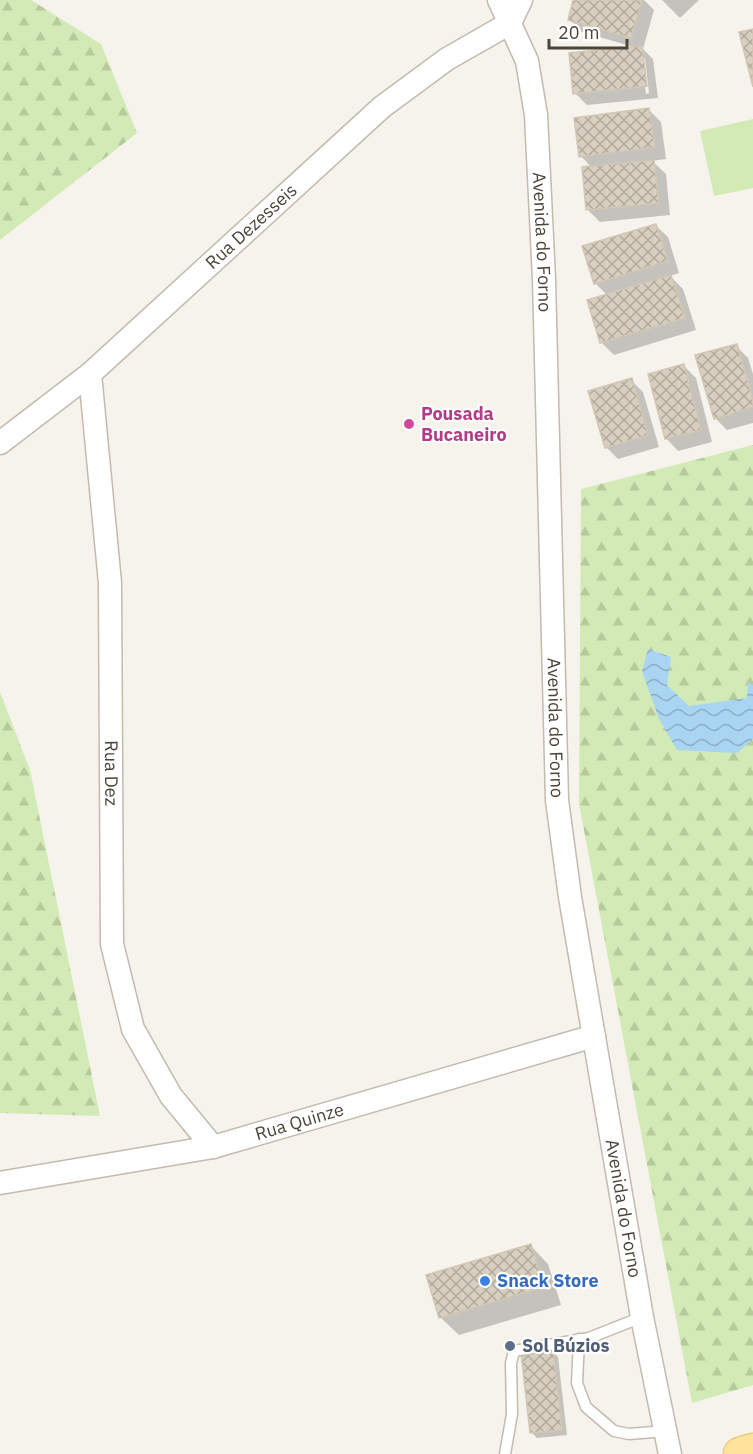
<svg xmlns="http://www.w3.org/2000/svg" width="753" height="1454" font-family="'IBM Plex Sans',sans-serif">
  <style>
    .forest { fill: url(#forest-firs) }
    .park { fill: #d2eab5 }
    .water { fill: url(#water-waves) }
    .shadow { fill: #0003; fill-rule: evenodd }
    .building { fill: url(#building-cross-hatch); stroke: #d3c7b4; stroke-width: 1.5 }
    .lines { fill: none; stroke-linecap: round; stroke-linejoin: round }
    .service-casing { stroke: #c2bbae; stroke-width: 13 }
    .minor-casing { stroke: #c2bbae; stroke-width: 25 }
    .primary-casing { stroke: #e6c16a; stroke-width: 35 }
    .service { stroke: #fff; stroke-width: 10 }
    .minor { stroke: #fff; stroke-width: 22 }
    .primary { stroke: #ffe39c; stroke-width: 33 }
    .hotel-dot { fill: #d1479c; stroke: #fff; stroke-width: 2 }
    .shop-dot { fill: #3f7fe0; stroke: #fff; stroke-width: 2 }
    .service-dot { fill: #5c6f8a; stroke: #fff; stroke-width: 2 }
    .labels { text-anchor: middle; stroke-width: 4.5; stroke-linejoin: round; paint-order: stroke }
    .street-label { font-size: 18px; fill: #4b4439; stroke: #fff }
    .hotel-label { font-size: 18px; font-weight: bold; fill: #b23c85; stroke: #fff; text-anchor: start }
    .shop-label { font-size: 18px; font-weight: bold; fill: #366cbe; stroke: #fff; text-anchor: start }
    .service-label { font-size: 18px; font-weight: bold; fill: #4e5e75; stroke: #fff; text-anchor: start }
  </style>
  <defs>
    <pattern id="forest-firs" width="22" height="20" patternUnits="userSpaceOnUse" patternTransform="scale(1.5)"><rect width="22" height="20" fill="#d2eab5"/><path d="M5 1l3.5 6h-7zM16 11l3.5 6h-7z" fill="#b6ca9c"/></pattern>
    <pattern id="water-waves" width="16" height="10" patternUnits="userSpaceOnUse" patternTransform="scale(1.5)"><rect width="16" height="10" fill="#a9d4f2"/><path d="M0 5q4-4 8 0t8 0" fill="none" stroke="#8caec5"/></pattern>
    <pattern id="building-cross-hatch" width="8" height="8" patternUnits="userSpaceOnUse" patternTransform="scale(1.5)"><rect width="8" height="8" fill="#d8cfc1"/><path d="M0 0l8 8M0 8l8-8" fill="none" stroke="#b1aa9e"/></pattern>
  </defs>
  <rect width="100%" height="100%" fill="#f6f3ec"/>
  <g class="forest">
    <polygon points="0,0 31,0 101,44 137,133 0,240"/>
    <polygon points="753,445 753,1385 692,1403 579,804 581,489"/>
    <polygon points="0,692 30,770 100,1116 0,1113"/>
  </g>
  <polygon class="park" points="753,119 753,188 714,196 700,131"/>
  <polygon class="water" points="648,649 671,657 667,685 689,706 747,698 748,682 753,685 753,739 737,753 677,750 659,719 642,671"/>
  <g class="shadow">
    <path d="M575 0H644L654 10 643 49 653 59 658 98 587 105 575 93 637 48 582 32 570 20ZM642 58H645L649 93 646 94Z"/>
    <polygon points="662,0 699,0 680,18"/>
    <polygon points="649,110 661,122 666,159 652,161 666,174 670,215 600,222 588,210 592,168 581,156"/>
    <polygon points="655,225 668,237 679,273 670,276 683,289 696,330 614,355 602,343 589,301 608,296 595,283"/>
    <polygon points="736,346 748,358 753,374 753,423 727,430 715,418"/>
    <polygon points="684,366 696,378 712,442 678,451 666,438"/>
    <polygon points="631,380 643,392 659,447 618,459 606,447"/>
    <polygon points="531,1246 548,1264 561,1305 459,1335 441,1318 428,1276"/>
    <polygon points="552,1351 558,1357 567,1435 537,1438 531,1432"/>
  </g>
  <g class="building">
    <polygon points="573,0 642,0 631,38 568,20"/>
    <polygon points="753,29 753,87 739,32"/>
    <polygon points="642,46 647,86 573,94 569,53"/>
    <polygon points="649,108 655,147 579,157 574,118"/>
    <polygon points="654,160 659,203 586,210 582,167"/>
    <polygon points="656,224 668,261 594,284 582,246"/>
    <polygon points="671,275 685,318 600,343 587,300"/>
    <polygon points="737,344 753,400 753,407 714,419 695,355"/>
    <polygon points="684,364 701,430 665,439 648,374"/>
    <polygon points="632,378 648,435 605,448 588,391"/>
    <polygon points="531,1244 544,1287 439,1318 426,1275"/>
    <polygon points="553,1350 562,1430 530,1433 521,1353"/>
  </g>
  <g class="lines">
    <defs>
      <g id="service">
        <polyline points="579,1339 577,1383 586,1407 614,1431 629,1434 666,1431"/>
        <polyline points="505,1454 512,1414 511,1363 514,1351 589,1338 642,1317"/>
      </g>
      <g id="minor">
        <path id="s1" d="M499 0 527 61 536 115 544 279 557 800 570 897 642 1317 670 1454"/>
        <path id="s2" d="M90 374 110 583 112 944 133 1029 171 1096 213 1147"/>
        <path id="s3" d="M0 443 90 374 382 107 447 59 510 23 521 0"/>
        <path id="s4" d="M0 1183 213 1147 594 1036"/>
      </g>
      <polyline id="primary" points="740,1454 753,1450"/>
    </defs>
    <use href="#service" class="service-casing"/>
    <use href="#minor" class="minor-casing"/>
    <use href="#primary" class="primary-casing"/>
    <use href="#service" class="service"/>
    <use href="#minor" class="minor"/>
    <use href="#primary" class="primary"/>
  </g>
  <circle class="hotel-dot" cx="409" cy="424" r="6"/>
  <circle class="shop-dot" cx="485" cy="1281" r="6"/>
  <circle class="service-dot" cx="510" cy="1346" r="6"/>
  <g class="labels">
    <g class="street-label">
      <text dy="6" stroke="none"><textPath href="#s3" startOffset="332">Rua Dezesseis</textPath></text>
      <text dy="6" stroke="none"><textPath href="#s1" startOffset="249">Avenida do Forno</textPath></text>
      <text dy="6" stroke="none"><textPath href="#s1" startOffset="735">Avenida do Forno</textPath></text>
      <text dy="6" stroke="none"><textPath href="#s2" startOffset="400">Rua Dez</textPath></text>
      <text dy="6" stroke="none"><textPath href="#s4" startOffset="306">Rua Quinze</textPath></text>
      <text dy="6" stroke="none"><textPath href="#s1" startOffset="1221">Avenida do Forno</textPath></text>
    </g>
    <g class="hotel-label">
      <text x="421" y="420">Pousada<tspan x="421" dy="21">Bucaneiro</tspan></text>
    </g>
    <g class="shop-label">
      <text x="497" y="1287">Snack Store</text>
    </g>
    <g class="service-label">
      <text x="522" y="1352">Sol Búzios</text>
    </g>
  </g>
  <path d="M549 39v9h78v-9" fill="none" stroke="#4b4439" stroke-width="3"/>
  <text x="558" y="39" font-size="18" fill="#4b4439" stroke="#ffffff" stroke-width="4.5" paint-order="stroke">20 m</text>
</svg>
